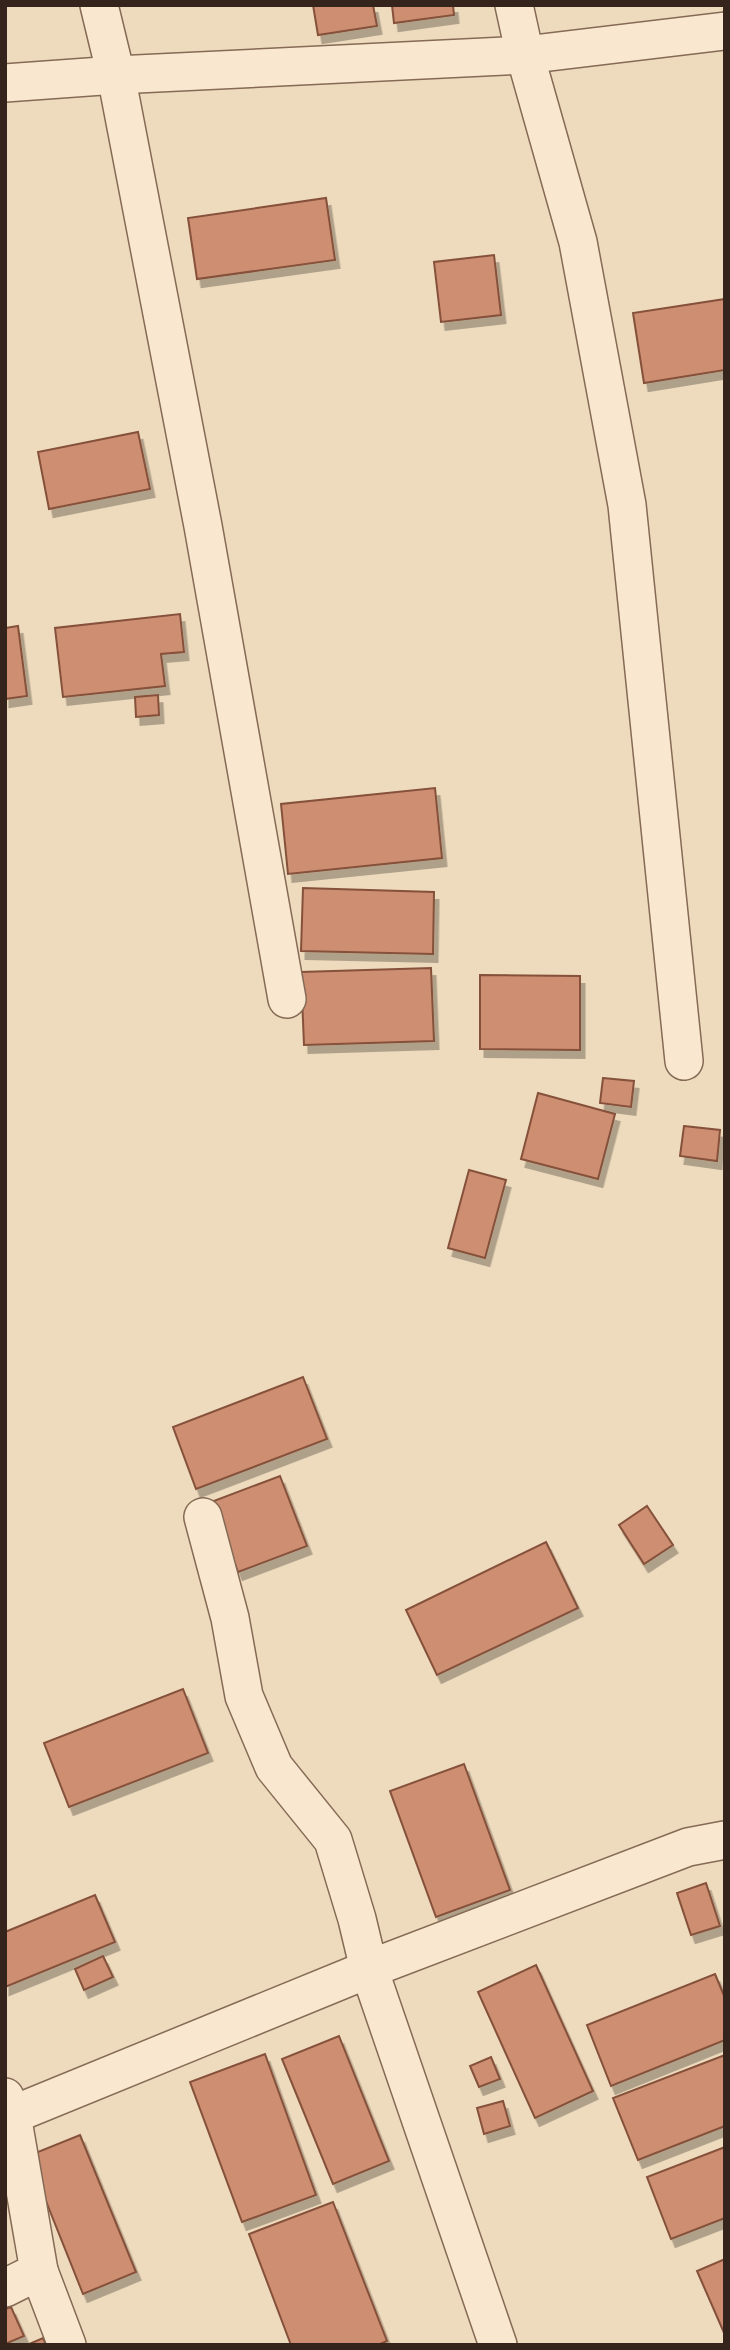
<svg xmlns="http://www.w3.org/2000/svg" width="730" height="2350" font-family="'Source Serif 4',serif">
  <style>
    .building { fill: #cd8e71; stroke: #85513b; stroke-width: 2; filter: url(#shadow) }
    .lines { fill: none; stroke-linecap: round; stroke-linejoin: round }
    .minor-casing { stroke: #856a56; stroke-width: 40 }
    .minor { stroke: #f9e8cf; stroke-width: 37 }
  </style>
  <defs>
    <filter id="shadow"><feDropShadow dx="4.5" dy="8" stdDeviation="0" flood-color="#0004"/></filter>
  </defs>
  <rect width="100%" height="100%" fill="#eedabc"/>
  <g class="building">
    <polygon points="313,5 373,5 377,26 318,35"/>
    <polygon points="392,5 453,5 454,15 394,23"/>
    <polygon points="326,198 335,260 197,279 188,218"/>
    <polygon points="494,255 501,315 441,322 434,262"/>
    <polygon points="725,299 725,370 644,383 633,313"/>
    <polygon points="138,432 150,489 49,509 38,452"/>
    <polygon points="180,614 184,652 161,654 165,686 63,697 55,628"/>
    <polygon points="18,626 27,696 5,699 5,628"/>
    <polygon points="158,695 159,715 136,717 135,697"/>
    <polygon points="435,788 442,858 288,874 281,804"/>
    <polygon points="303,888 434,892 433,954 301,951"/>
    <polygon points="431,968 434,1041 304,1045 301,972"/>
    <polygon points="480,975 580,976 580,1050 480,1049"/>
    <polygon points="603,1078 634,1081 631,1107 600,1103"/>
    <polygon points="538,1093 615,1114 598,1179 521,1159"/>
    <polygon points="684,1126 720,1130 717,1161 680,1156"/>
    <polygon points="469,1170 506,1180 485,1258 448,1248"/>
    <polygon points="303,1377 327,1439 196,1489 173,1427"/>
    <polygon points="280,1476 307,1546 238,1572 211,1502"/>
    <polygon points="647,1506 673,1545 644,1564 619,1525"/>
    <polygon points="546,1542 578,1608 437,1675 406,1610"/>
    <polygon points="183,1689 208,1753 69,1807 44,1743"/>
    <polygon points="464,1764 510,1890 436,1917 390,1791"/>
    <polygon points="706,1883 720,1926 691,1935 677,1893"/>
    <polygon points="95,1895 115,1942 5,1987 5,1932"/>
    <polygon points="103,1956 113,1977 84,1990 75,1969"/>
    <polygon points="536,1965 593,2091 535,2118 478,1992"/>
    <polygon points="715,1974 725,1998 725,2040 611,2086 587,2025"/>
    <polygon points="339,2036 389,2161 333,2184 282,2059"/>
    <polygon points="265,2054 316,2195 242,2222 190,2082"/>
    <polygon points="725,2055 725,2126 638,2160 613,2098"/>
    <polygon points="491,2057 500,2079 479,2087 470,2066"/>
    <polygon points="503,2101 510,2126 484,2134 477,2108"/>
    <polygon points="80,2135 136,2272 83,2294 28,2156"/>
    <polygon points="725,2147 725,2218 671,2239 647,2177"/>
    <polygon points="333,2202 387,2341 378,2345 291,2345 249,2234"/>
    <polygon points="725,2259 725,2335 697,2271"/>
    <polygon points="11,2307 24,2336 5,2344 5,2309"/>
    <polygon points="43,2338 46,2345 27,2345"/>
  </g>
  <g class="lines">
    <defs>
      <g id="minor">
        <polyline points="99,5 116,75 203,526 287,999"/>
        <polyline points="514,5 525,55 578,242 627,505 684,1061"/>
        <polyline points="5,83 116,75 525,55 725,31"/>
        <polyline points="203,1517 230,1618 244,1696 274,1767 333,1840 357,1919 369,1969 498,2345"/>
        <polyline points="5,2097 12,2115 39,2271 5,2288"/>
        <polyline points="12,2115 369,1969 688,1847 725,1840"/>
        <polyline points="39,2271 67,2345"/>
      </g>
    </defs>
    <use href="#minor" class="minor-casing"/>
    <use href="#minor" class="minor"/>
  </g>
  <rect width="730" height="2350" fill="none" stroke="#34241b" stroke-width="14"/>
</svg>
